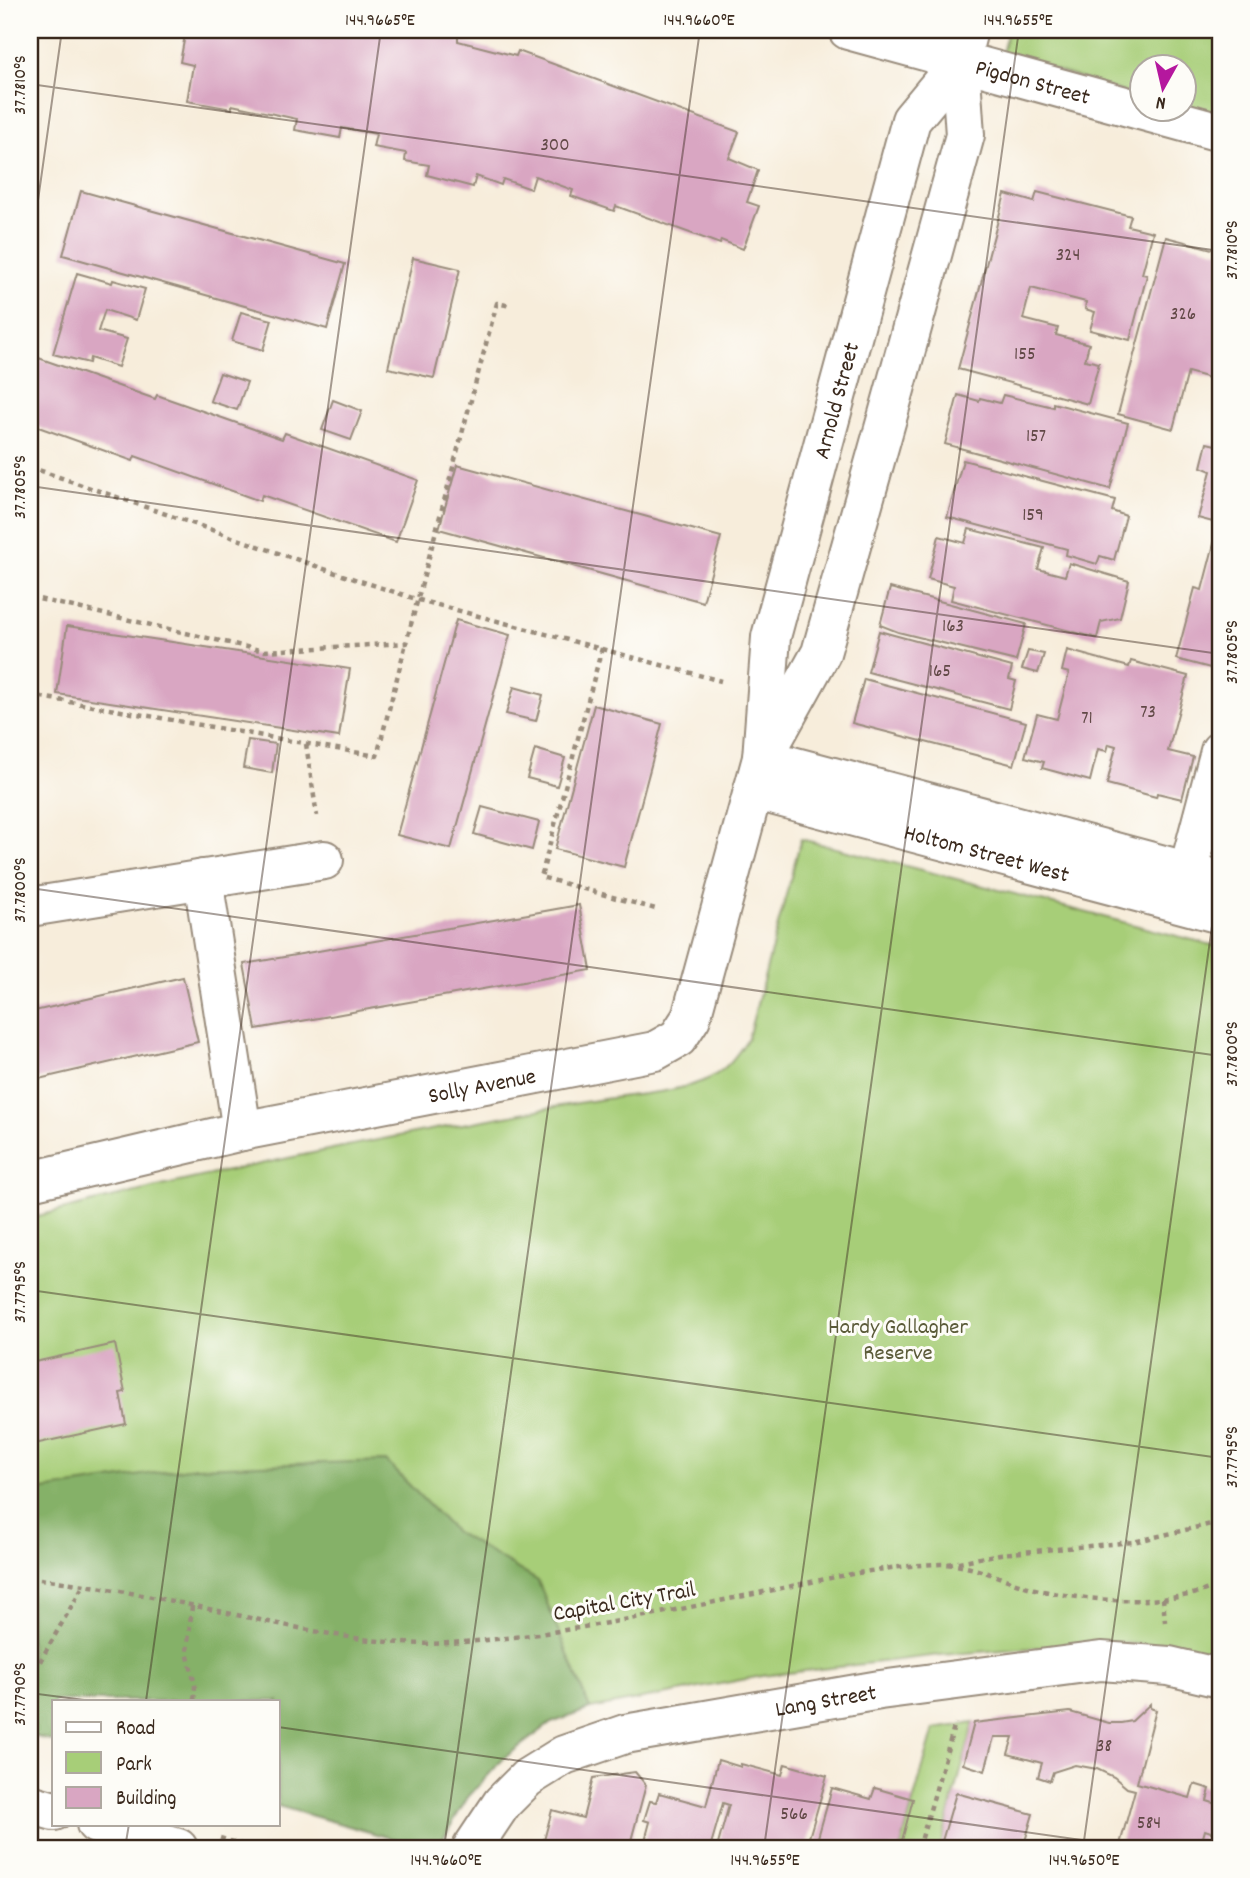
<svg xmlns="http://www.w3.org/2000/svg" width="1250" height="1878" font-family="Dekko,sans-serif">
  <style>
    .green { fill: #a7ce78; stroke: #717c4b; stroke-width: 2 }
    .forest { fill: #85b168; stroke: #606e43; stroke-width: 2 }
    .building { fill: #d9a6c2 }
    .lines { fill: none; stroke-linecap: round; stroke-linejoin: round }
    .minor-casing { stroke: #998c7c; stroke-width: 42 }
    .path { stroke: #998c7c; stroke-width: 4.5; stroke-dasharray: 5 5; stroke-linecap: butt }
    .minor { stroke: #fff; stroke-width: 38 }
    .ticks { fill: none; stroke: #3b2a1e; stroke-width: 2; stroke-opacity: 0.45 }
    .labels { text-anchor: middle; stroke-width: 6; stroke-linejoin: round; paint-order: stroke }
    .number-label { font-size: 19px; fill: #624947 }
    .street-label { font-size: 23px; fill: #3b2a1e; stroke: #fdfcf7 }
    .park-label { font-size: 23px; fill: #5b5b39; stroke: #fdfcf7 }
    .neatline { fill: none; stroke: #3b2a1e; stroke-width: 2.5 }
    .ticks-label { font-size: 18px; text-anchor: middle; fill: #3b2a1e }
  </style>
  <rect width="100%" height="100%" fill="#fdfcf7"/>
  <filter id="ink" filterUnits="userSpaceOnUse"><feTurbulence type="fractalNoise" baseFrequency=".0143" numOctaves="2"/><feDisplacementMap in="SourceGraphic" scale="14" xChannelSelector="R" yChannelSelector="G"/><feConvolveMatrix kernelMatrix="1 2 1 2 8 2 1 2 1" color-interpolation-filters="sRGB"/></filter>
  <filter id="wash" filterUnits="userSpaceOnUse"><feTurbulence type="fractalNoise" baseFrequency=".00686" numOctaves="4" result="noise"/><feDisplacementMap in="SourceGraphic" scale="28" xChannelSelector="R" yChannelSelector="G"/><feGaussianBlur stdDeviation="1.57" result="paint"/><feColorMatrix in="noise" values="0 0 0 0 0 0 0 0 0 0 0 0 0 0 0 0 0 1.4 0 .05"/><feComposite in="paint" operator="in"/></filter>
  <g filter="url(#wash)">
    <rect width="100%" height="100%" fill="#f7eddb"/>
    <g class="green">
      <polygon points="1008,30 1220,30 1220,120 1184,108 1184,66 1142,66 1141,98 1002,53"/>
      <path d="M801 839 1220 947V1651L1110 1642 940 1655 762 1676 590 1709 551 1723 504 1758 468 1797 437 1848H426L278 1806V1701H54V1742L30 1735V1218C179 1180 328 1148 479 1121 521 1113 563 1105 604 1099 637 1094 672 1093 703 1081 724 1073 736 1057 748 1038Z"/>
      <polygon points="974,1723 940,1848 900,1848 934,1729"/>
    </g>
    <polygon class="forest" points="386,1461 454,1531 538,1581 590,1709 551,1723 504,1758 468,1797 437,1848 426,1848 278,1806 278,1701 54,1701 54,1742 30,1735 30,1492 194,1467"/>
    <g id="blocks">
      <g class="building">
        <polygon points="186,30 426,30 458,36 458,41 516,56 518,51 739,132 729,158 758,170 747,202 759,206 743,249 721,240 720,244 616,206 614,211 571,196 573,190 535,176 531,189 503,179 501,185 476,176 473,187 427,175 429,165 405,161 406,153 373,147 376,134 342,128 340,138 295,130 297,119 232,105 232,109 187,101 193,65 180,62"/>
        <polygon points="81,191 345,264 327,329 63,255"/>
        <polygon points="1037,192 1131,216 1128,226 1153,232 1142,274 1147,275 1130,340 1090,330 1095,312 1085,309 1086,302 1031,288 1023,319 1058,328 1056,335 1089,344 1085,360 1099,363 1088,404 958,369 1005,194 1034,202"/>
        <polygon points="1166,237 1220,251 1220,381 1188,372 1173,429 1118,414"/>
        <polygon points="413,258 460,269 434,378 388,368"/>
        <polygon points="77,273 112,283 113,280 145,289 136,320 105,310 98,331 127,339 118,367 90,358 89,363 53,354"/>
        <polygon points="241,312 272,320 263,350 232,341"/>
        <polygon points="30,355 155,399 157,395 282,439 285,433 418,480 396,542 262,495 260,501 135,456 133,461 30,424"/>
        <polygon points="220,373 247,382 237,410 210,401"/>
        <polygon points="958,395 979,401 980,398 1000,403 1003,395 1053,407 1053,403 1128,423 1110,489 945,444"/>
        <polygon points="333,400 362,411 351,440 322,430"/>
        <polygon points="1207,443 1220,446 1220,524 1198,518 1211,471 1201,467"/>
        <polygon points="963,460 1115,500 1112,511 1126,516 1114,560 1100,556 1097,564 1066,555 1067,549 947,517"/>
        <polygon points="457,465 721,537 703,602 439,529"/>
        <polygon points="969,529 1044,548 1038,569 1065,576 1069,563 1129,581 1120,618 1101,622 1097,638 951,600 954,586 928,579 939,536 965,543"/>
        <polygon points="1215,540 1220,542 1220,663 1218,670 1176,659 1195,588 1202,590"/>
        <polygon points="890,588 1026,624 1016,661 898,632 880,625"/>
        <polygon points="456,620 510,635 451,849 397,835"/>
        <polygon points="67,626 350,669 339,737 57,694"/>
        <polygon points="879,631 1012,667 1009,679 1016,681 1009,709 868,672"/>
        <polygon points="1067,650 1129,667 1131,661 1188,676 1168,751 1193,757 1182,799 1157,793 1156,797 1107,784 1116,746 1109,744 1107,751 1098,749 1090,781 1042,768 1044,762 1025,757 1037,714 1057,719 1069,673 1062,671"/>
        <polygon points="1028,651 1044,654 1038,673 1022,669"/>
        <polygon points="864,679 1026,722 1014,765 852,723"/>
        <polygon points="514,687 543,695 536,721 506,714"/>
        <polygon points="594,705 662,724 624,867 555,849"/>
        <polygon points="248,740 276,744 272,773 243,768"/>
        <polygon points="535,749 565,758 557,786 527,778"/>
        <polygon points="482,807 539,822 532,850 474,834"/>
        <polygon points="579,905 591,970 256,1029 244,964"/>
        <polygon points="183,977 198,1042 30,1081 30,1012"/>
        <polygon points="115,1344 125,1392 120,1393 126,1424 30,1445 30,1363"/>
        <polygon points="1150,1704 1150,1708 1156,1710 1137,1783 1190,1798 1194,1784 1210,1789 1207,1801 1220,1805 1220,1835 1205,1830 1200,1848 1119,1848 1135,1790 1127,1788 1114,1777 1097,1769 1075,1765 1053,1772 1050,1781 1038,1777 1042,1763 1008,1754 1013,1737 994,1737 985,1771 963,1764 974,1723 1070,1712 1109,1723 1121,1723 1132,1721"/>
        <polygon points="718,1760 741,1767 741,1764 782,1775 785,1764 827,1776 806,1848 717,1848 729,1805 723,1803 710,1848 643,1848 650,1822 644,1820 650,1801 656,1802 659,1793 706,1806"/>
        <polygon points="635,1772 646,1785 629,1848 542,1848 552,1810 583,1818 593,1778"/>
        <polygon points="832,1788 871,1799 875,1788 913,1799 900,1848 815,1848"/>
        <polygon points="956,1793 1033,1814 1023,1848 940,1848"/>
      </g>
    </g>
  </g>
  <g filter="url(#ink)">
    <use href="#blocks" fill-opacity="0" stroke="#998c7c" stroke-width="2"/>
    <g class="lines">
      <defs>
        <g id="minor">
          <path id="s1" d="M848 30 1220 132"/>
          <polyline points="769,747 821,653 889,411 965,135 960,61 968,30"/>
          <polyline points="762,758 1220,880"/>
          <path id="s2" d="M753 790 1220 914"/>
          <polyline points="203,879 242,1131"/>
          <polyline points="1182,895 1220,751"/>
          <polyline points="30,907 324,860"/>
          <path id="s3" d="M30 1181 242 1131 655 1051 678 1038 691 1018 762 758 771 637 911 120 960 61"/>
          <polyline points="30,1804 54,1811"/>
          <polyline points="96,1824 178,1848"/>
          <path id="s4" d="M472 1848 502 1803 527 1778 564 1755 625 1734 880 1690 1101 1661 1169 1666 1220 1678"/>
        </g>
      </defs>
      <use href="#minor" class="minor-casing"/>
      <g class="path">
        <polyline points="30,467 333,572 419,600 721,681"/>
        <polyline points="30,597 264,651 406,643 497,303 511,306"/>
        <polyline points="602,648 541,877 659,910"/>
        <polyline points="30,695 377,756 406,643"/>
        <polyline points="306,744 317,816"/>
        <polyline points="948,1564 1000,1554 1133,1542 1220,1522"/>
        <path d="M30 1578C110 1586 190 1605 269 1622 328 1634 389 1647 449 1643 548 1637 647 1616 744 1596 809 1583 874 1566 941 1564 973 1564 1005 1581 1035 1589 1085 1602 1174 1608 1220 1584"/>
        <polyline points="1163,1598 1165,1622"/>
        <polyline points="192,1606 187,1652 195,1685 194,1701"/>
        <polyline points="30,1679 83,1586"/>
        <polyline points="220,1838 254,1848"/>
        <polyline points="919,1848 955,1723"/>
      </g>
      <use href="#minor" class="minor"/>
    </g>
  </g>
  <path class="ticks" d="M30 84 1220 251M30 257 62 30M30 486 1220 654M30 888 1220 1056M30 1290 1220 1458M30 1693 92 1701M146 1701 381 30M278 1727 1138 1848M125 1848 129 1824M444 1848 700 30M764 1848 1019 30M1083 1848 1220 869"/>
  <g class="labels">
    <g class="number-label">
      <text x="555" y="150">300</text>
      <text x="1068" y="260">324</text>
      <text x="1183" y="319">326</text>
      <text x="1025" y="359">155</text>
      <text x="1036" y="441">157</text>
      <text x="1033" y="520">159</text>
      <text x="953" y="631">163</text>
      <text x="940" y="676">165</text>
      <text x="1148" y="717">73</text>
      <text x="1087" y="723">71</text>
      <text x="1104" y="1751">38</text>
      <text x="794" y="1819">566</text>
      <text x="1149" y="1828">584</text>
    </g>
    <g class="street-label">
      <text dy="8" stroke="none"><textPath href="#s1" startOffset="192">Pigdon Street</textPath></text>
      <text dy="8" stroke="none"><textPath href="#s3" startOffset="1325">Arnold Street</textPath></text>
      <text dy="8" stroke="none"><textPath href="#s2" startOffset="242">Holtom Street West</textPath></text>
      <text dy="8" stroke="none"><textPath href="#s3" startOffset="462">Solly Avenue</textPath></text>
      <text transform="translate(624 1600) rotate(-10)" y="8">Capital City Trail</text>
      <text dy="8" stroke="none"><textPath href="#s4" startOffset="401">Lang Street</textPath></text>
    </g>
    <g class="park-label">
      <text x="898" y="1333">Hardy Gallagher<tspan x="898" dy="26">Reserve</tspan></text>
    </g>
  </g>
  <rect width="1250" height="1878" fill="none" stroke="#fdfcf7" stroke-width="77"/>
  <rect x="52" y="1700" width="228" height="126" fill="#fdfcf7" stroke="#afa8a0" stroke-width="2"/>
  <rect x="66" y="1722" width="35" height="10" fill="#ffffff" stroke="#afa8a0" stroke-width="2"/>
  <text x="116" y="1734" font-size="21" fill="#3b2a1e">Road</text>
  <rect x="66" y="1752" width="35" height="21" fill="#a7ce78" stroke="#afa8a0" stroke-width="2"/>
  <text x="116" y="1770" font-size="21" fill="#3b2a1e">Park</text>
  <rect x="66" y="1787" width="35" height="21" fill="#d9a6c2" stroke="#afa8a0" stroke-width="2"/>
  <text x="116" y="1804" font-size="21" fill="#3b2a1e">Building</text>
  <g transform="translate(1163 88) rotate(188)"><circle r="33" fill="#fdfcf7" stroke="#afa8a0" stroke-width="2"/>
  <path d="M0-5L12 26L0 18L-12 26Z" fill="#b5179e"/>
  <text y="-10" font-size="19" font-weight="bold" text-anchor="middle" fill="#3b2a1e">N</text>
  </g>
  <rect x="38" y="38" width="1174" height="1802" class="neatline"/>
  <g class="ticks-label">
    <text x="380" y="25">144.9665°E</text>
    <text x="699" y="25">144.9660°E</text>
    <text x="1018" y="25">144.9655°E</text>
    <text transform="translate(19 85) rotate(-90)" y="6">37.7810°S</text>
    <text transform="translate(1231 250) rotate(-90)" y="6">37.7810°S</text>
    <text transform="translate(19 487) rotate(-90)" y="6">37.7805°S</text>
    <text transform="translate(1231 652) rotate(-90)" y="6">37.7805°S</text>
    <text transform="translate(19 890) rotate(-90)" y="6">37.7800°S</text>
    <text transform="translate(1231 1054) rotate(-90)" y="6">37.7800°S</text>
    <text transform="translate(19 1292) rotate(-90)" y="6">37.7795°S</text>
    <text transform="translate(1231 1457) rotate(-90)" y="6">37.7795°S</text>
    <text transform="translate(19 1694) rotate(-90)" y="6">37.7790°S</text>
    <text x="446" y="1865">144.9660°E</text>
    <text x="765" y="1865">144.9655°E</text>
    <text x="1084" y="1865">144.9650°E</text>
  </g>
</svg>
